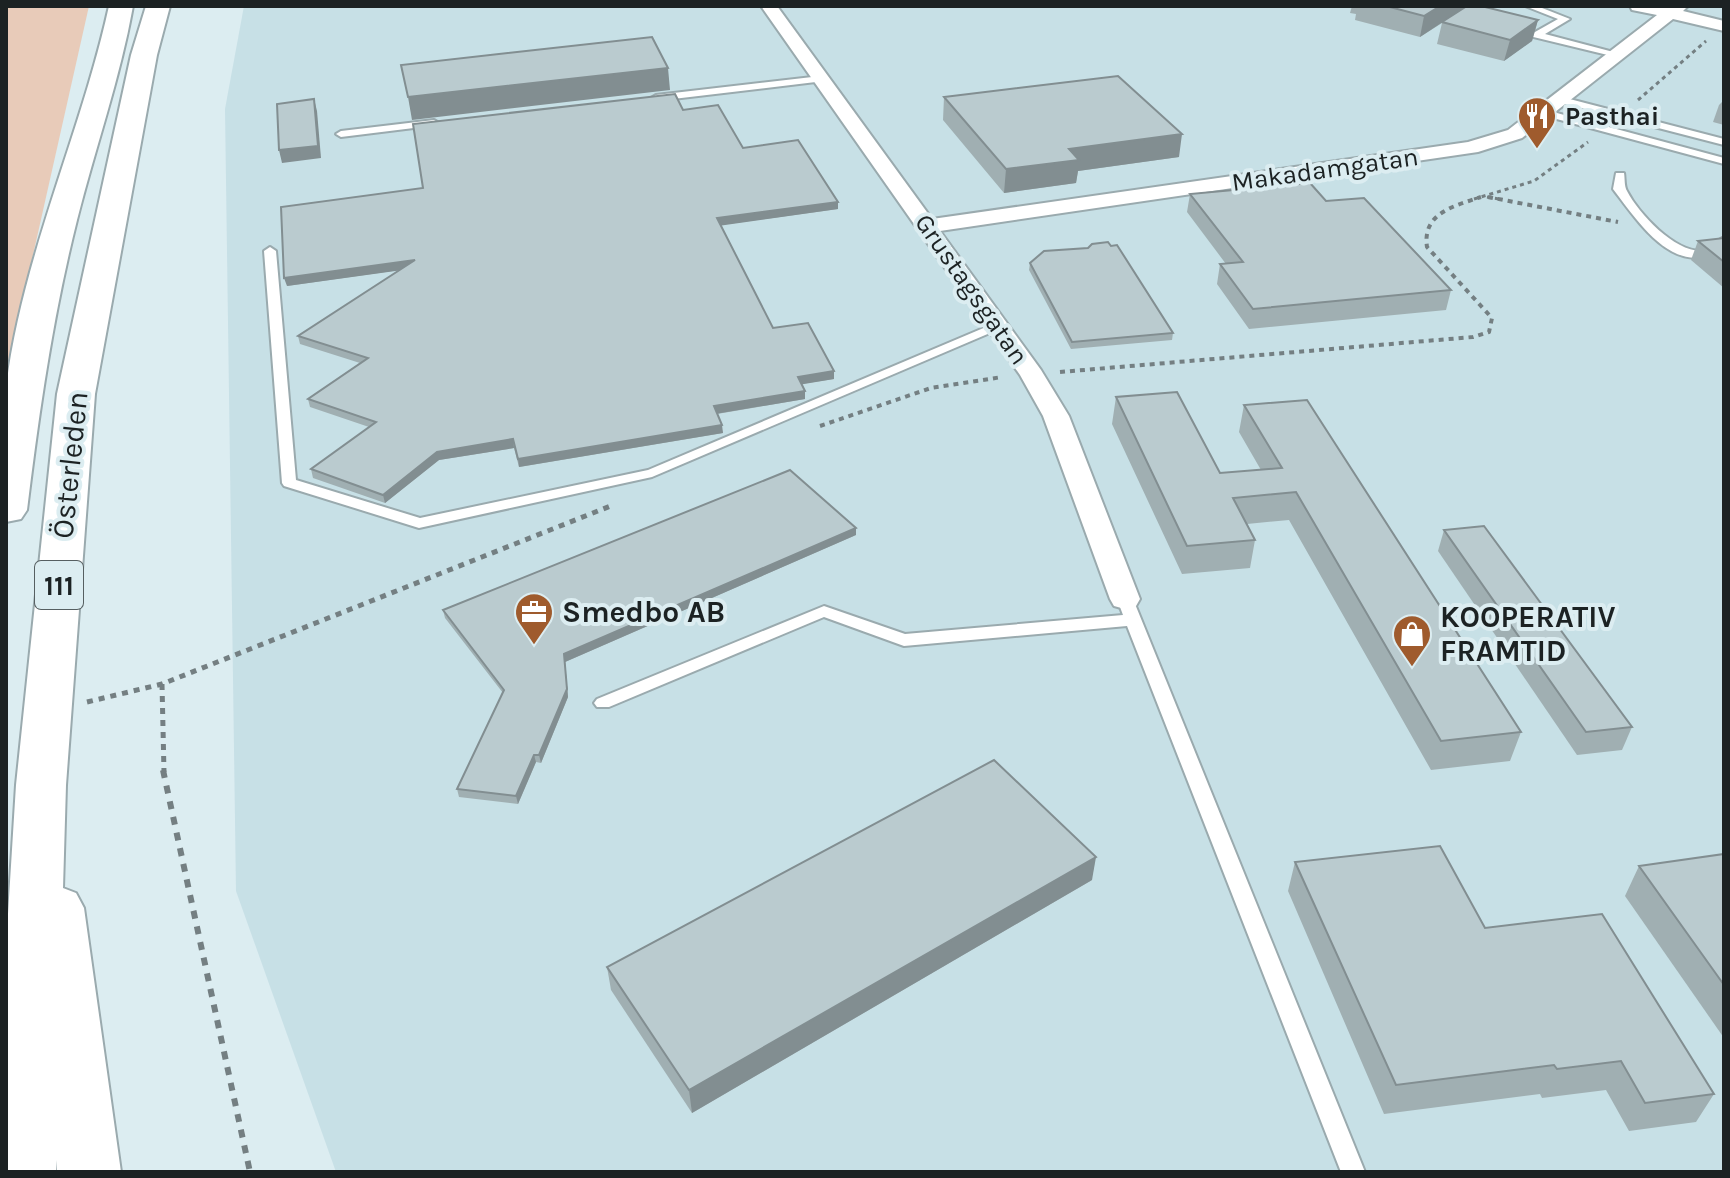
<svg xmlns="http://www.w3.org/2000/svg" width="1730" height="1178" font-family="Karla,sans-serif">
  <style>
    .built { fill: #c7e0e6 }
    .green { fill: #e8cbb9 }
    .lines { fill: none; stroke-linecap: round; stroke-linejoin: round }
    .lane-casing { stroke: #9aaaae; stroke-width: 4 }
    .street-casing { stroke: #9aaaae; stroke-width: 4 }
    .primary-casing { stroke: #9aaaae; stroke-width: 4 }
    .path-far3 { stroke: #747f82; stroke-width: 3; stroke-dasharray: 4 4; stroke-linecap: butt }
    .path-far2 { stroke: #747f82; stroke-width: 4; stroke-dasharray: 5 5; stroke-linecap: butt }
    .path-far1 { stroke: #747f82; stroke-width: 5; stroke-dasharray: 6 6; stroke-linecap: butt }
    .path { stroke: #747f82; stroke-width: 6; stroke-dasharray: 8 8; stroke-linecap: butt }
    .lane { fill: #fff; fill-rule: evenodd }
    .street { fill: #fff; fill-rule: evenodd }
    .primary { fill: #fff; fill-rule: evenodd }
    .wall { fill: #a0afb2 }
    .shaded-wall { fill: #828e91 }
    .building { fill: #bacbcf; stroke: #828e91; stroke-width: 2 }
    .labels { text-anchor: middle; stroke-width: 8; stroke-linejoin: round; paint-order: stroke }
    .far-poi-label { font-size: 26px; font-weight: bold; fill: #1c2223; stroke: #dcedf1; text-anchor: start }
    .far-street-label { font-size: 26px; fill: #1c2223; stroke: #dcedf1 }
    .shield { fill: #dcedf1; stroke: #565f61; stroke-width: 2 }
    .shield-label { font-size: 28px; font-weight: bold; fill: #1c2223 }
    .street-label { font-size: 30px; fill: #1c2223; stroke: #dcedf1 }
    .poi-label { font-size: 30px; font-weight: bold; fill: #1c2223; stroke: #dcedf1; text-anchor: start }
  </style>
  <rect width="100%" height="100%" fill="#dcedf1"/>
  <polygon class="built" points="244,6 1724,6 1724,1172 336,1172 236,891 225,109"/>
  <polygon class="green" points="6,6 89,6 6,375"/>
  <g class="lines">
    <defs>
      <g id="lane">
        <polygon points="1525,6 1537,6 1570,19 1545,34 1621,54 1616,57 1509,31 1509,27 1512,26 1535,32 1558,19"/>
        <polygon points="821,76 824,77 824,81 656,101 651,98 656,95"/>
        <polygon points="1558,96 1724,139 1724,145 1554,101 1553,99"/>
        <polygon points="1542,109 1724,158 1724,164 1538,114 1538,110"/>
        <polygon points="434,120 439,123 438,125 341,137 336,134 341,131"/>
        <path d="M1616 173H1624C1625 178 1624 186 1627 191 1639 214 1674 251 1701 251L1724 237V247C1677 282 1639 223 1613 189Z"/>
        <polygon points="270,247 276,251 296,480 420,518 648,470 993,324 1003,324 1004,327 652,477 419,528 284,486 282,483 264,251"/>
        <polygon points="1125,594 1133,599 1365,1172 1341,1172 1127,626 904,646 824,617 609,707 597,707 594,703 597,699 824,606 905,634 1123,615 1117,599"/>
      </g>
      <polygon id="street" points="761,6 777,6 932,219 1468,142 1508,130 1657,15 1632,10 1630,6 1688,6 1683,11 1724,21 1724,31 1673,19 1522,138 1478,152 940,231 1041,370 1069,416 1140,599 1136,606 1125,609 1114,606 1110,599 1043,416 1020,375"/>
      <g id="primary">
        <path d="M109 6H133C120 79 95 148 77 220 53 315 39 412 27 510L21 519 6 522C6 479 1 432 6 388 22 257 81 134 109 6Z"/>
        <polygon points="146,6 170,6 157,55 95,394 66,785 63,888 76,893 84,908 121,1172 57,1172 56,1160 56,1172 6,1172 6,946 16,785 57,394 131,55"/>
      </g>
    </defs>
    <use href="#lane" class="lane-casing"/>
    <use href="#street" class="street-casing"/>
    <use href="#primary" class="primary-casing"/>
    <g class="path-far3">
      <polyline points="1638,100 1706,41"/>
      <polyline points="1487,197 1499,199"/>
      <polyline points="1474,199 1534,181 1588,142"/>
    </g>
    <g class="path-far2">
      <polyline points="1488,197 1618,222"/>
      <path d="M1060 372 1473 337 1489 332 1492 318 1427 247C1422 213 1454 206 1481 197"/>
      <polyline points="820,426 931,388 1002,377"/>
    </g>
    <g class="path-far1">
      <polyline points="162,684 164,772"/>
      <polyline points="87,702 162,684 613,505"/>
    </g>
    <polyline class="path" points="163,770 250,1172"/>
    <use href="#lane" class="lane"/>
    <use href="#street" class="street"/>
    <use href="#primary" class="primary"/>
  </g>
  <g class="wall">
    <polygon points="1352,6 1481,6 1538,20 1532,41 1504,61 1437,44 1442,23 1420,37 1355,20 1356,14 1350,13"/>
    <polygon points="944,97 1179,157 1078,171 1076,183 1004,193 943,120"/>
    <polygon points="1724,100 1724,125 1713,122 1719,105"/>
    <polygon points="683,110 743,148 838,202 838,209 721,225 773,328 834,371 834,379 801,384 805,399 717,414 723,433 519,467 514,448 439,460 385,503 313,478 311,469 369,427 310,407 308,399 360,363 300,344 298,336 400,270 287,286 423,188"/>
    <polygon points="1190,194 1326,201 1451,290 1446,310 1249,329 1217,284 1220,264 1226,264 1187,212"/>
    <polygon points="1724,238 1724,288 1691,260 1698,241"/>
    <polygon points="1030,263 1173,333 1172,340 1071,349 1029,270"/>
    <polygon points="1116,397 1220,473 1261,470 1239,432 1244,405 1521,732 1510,761 1431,770 1289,520 1247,524 1255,540 1250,568 1182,574 1112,424"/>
    <polygon points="1444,530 1632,727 1622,750 1577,755 1438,551"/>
    <polygon points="856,535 565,662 568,697 541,763 536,762 518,804 459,797 457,789 503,693 445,618 443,610"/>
    <polygon points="1724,854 1724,1038 1625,896 1639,866"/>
    <polygon points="1295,862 1485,928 1714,1094 1696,1122 1629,1131 1606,1090 1542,1098 1540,1094 1384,1114 1288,891"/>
    <polygon points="1092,880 692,1113 611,990 607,967"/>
  </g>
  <g class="shaded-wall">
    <polygon points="1440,6 1467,6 1420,37 1424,16"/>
    <polygon points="1538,20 1532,41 1504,61 1510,40"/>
    <polygon points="668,68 670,90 412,120 408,97"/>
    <polygon points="314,99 317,111 321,158 282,163 279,150"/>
    <polygon points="1182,134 1179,157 1078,171 1076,183 1004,193 1006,169 1069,149"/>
    <polygon points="838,202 838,209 718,226 717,218"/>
    <polygon points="415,260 417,268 287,286 284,278"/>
    <polygon points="834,371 834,379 798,385 798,377"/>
    <polygon points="805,391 805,399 715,414 714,406"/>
    <polygon points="722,425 723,433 519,467 518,459"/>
    <polygon points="513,439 514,448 439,460 385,503 383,495 437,452"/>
    <polygon points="856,528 856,535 565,662 568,697 541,763 539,755 564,654"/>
    <polygon points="534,755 536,762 518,804 516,796"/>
    <polygon points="1096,857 1092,880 692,1113 689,1090"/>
  </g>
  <g class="building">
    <polygon points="1386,6 1440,6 1424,16"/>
    <polygon points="1467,6 1481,6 1538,20 1510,40 1442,22"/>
    <polygon points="652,37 668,68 408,97 401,65"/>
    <polygon points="1118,76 1182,134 1069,149 1079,160 1006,169 944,97"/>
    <polygon points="675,94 683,110 718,105 743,148 798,140 838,202 717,218 773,328 808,323 834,371 798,377 805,391 714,406 722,425 518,459 513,439 437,452 383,495 311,469 376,422 308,399 368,358 298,336 415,260 284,278 281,207 423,188 413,124"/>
    <polygon points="314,99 318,146 279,150 277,104"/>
    <polygon points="1310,183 1326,201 1364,198 1451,290 1253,309 1220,264 1243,262 1190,194"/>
    <polygon points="1724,238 1724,262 1698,241"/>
    <polygon points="1108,242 1111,246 1117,245 1173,333 1072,342 1030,263 1044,251 1088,248 1092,244"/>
    <polygon points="1177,392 1220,473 1282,468 1244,405 1307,400 1521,732 1441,741 1296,492 1233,498 1255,540 1187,546 1116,397"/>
    <polygon points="790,470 856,528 564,654 567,689 539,755 534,755 516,796 457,789 504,690 443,610"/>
    <polygon points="1484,526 1632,727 1586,732 1444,530"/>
    <polygon points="994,760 1096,857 689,1090 607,967"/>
    <polygon points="1440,846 1485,928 1602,914 1714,1094 1645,1103 1621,1061 1557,1069 1554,1065 1396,1085 1295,862"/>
    <polygon points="1724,854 1724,985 1639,866"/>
  </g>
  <defs>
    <symbol id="restaurant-pin" viewBox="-11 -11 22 30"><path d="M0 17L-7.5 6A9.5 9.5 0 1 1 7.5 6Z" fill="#9f5b2d" stroke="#dcedf1"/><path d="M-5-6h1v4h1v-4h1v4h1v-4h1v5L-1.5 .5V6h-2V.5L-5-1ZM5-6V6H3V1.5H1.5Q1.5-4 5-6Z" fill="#fff"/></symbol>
    <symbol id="office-pin" viewBox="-11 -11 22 30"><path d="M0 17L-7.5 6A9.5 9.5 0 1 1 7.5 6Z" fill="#9f5b2d" stroke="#dcedf1"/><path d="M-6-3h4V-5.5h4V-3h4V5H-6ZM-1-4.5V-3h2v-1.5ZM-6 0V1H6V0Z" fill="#fff"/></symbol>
    <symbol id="shop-pin" viewBox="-11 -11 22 30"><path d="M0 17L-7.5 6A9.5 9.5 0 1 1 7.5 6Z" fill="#9f5b2d" stroke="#dcedf1"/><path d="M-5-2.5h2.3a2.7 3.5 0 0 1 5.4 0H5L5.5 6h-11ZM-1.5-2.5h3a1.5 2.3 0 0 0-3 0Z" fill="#fff"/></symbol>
  </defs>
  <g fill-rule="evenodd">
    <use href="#restaurant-pin" x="1515" y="94" width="44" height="60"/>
    <use href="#office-pin" x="512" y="590" width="44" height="60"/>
    <use href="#shop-pin" x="1390" y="612" width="44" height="60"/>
  </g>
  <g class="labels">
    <g class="far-poi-label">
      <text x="1565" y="125">Pasthai</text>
    </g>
    <g class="far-street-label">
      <text transform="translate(1325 169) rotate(-8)" y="9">Makadamgatan</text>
      <text transform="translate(972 289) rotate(55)" y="9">Grustagsgatan</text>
    </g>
    <rect class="shield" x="35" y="561" width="48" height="48" rx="6"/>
    <g class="shield-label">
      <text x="59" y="595">111</text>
    </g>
    <g class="street-label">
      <text transform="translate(70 465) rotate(-84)" y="10">Österleden</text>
    </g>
    <g class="poi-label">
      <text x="562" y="622">Smedbo AB</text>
      <text x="1440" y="627">KOOPERATIV<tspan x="1440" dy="34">FRAMTID</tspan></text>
    </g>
  </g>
  <rect width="1730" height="1178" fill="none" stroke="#1c2223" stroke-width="16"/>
</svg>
